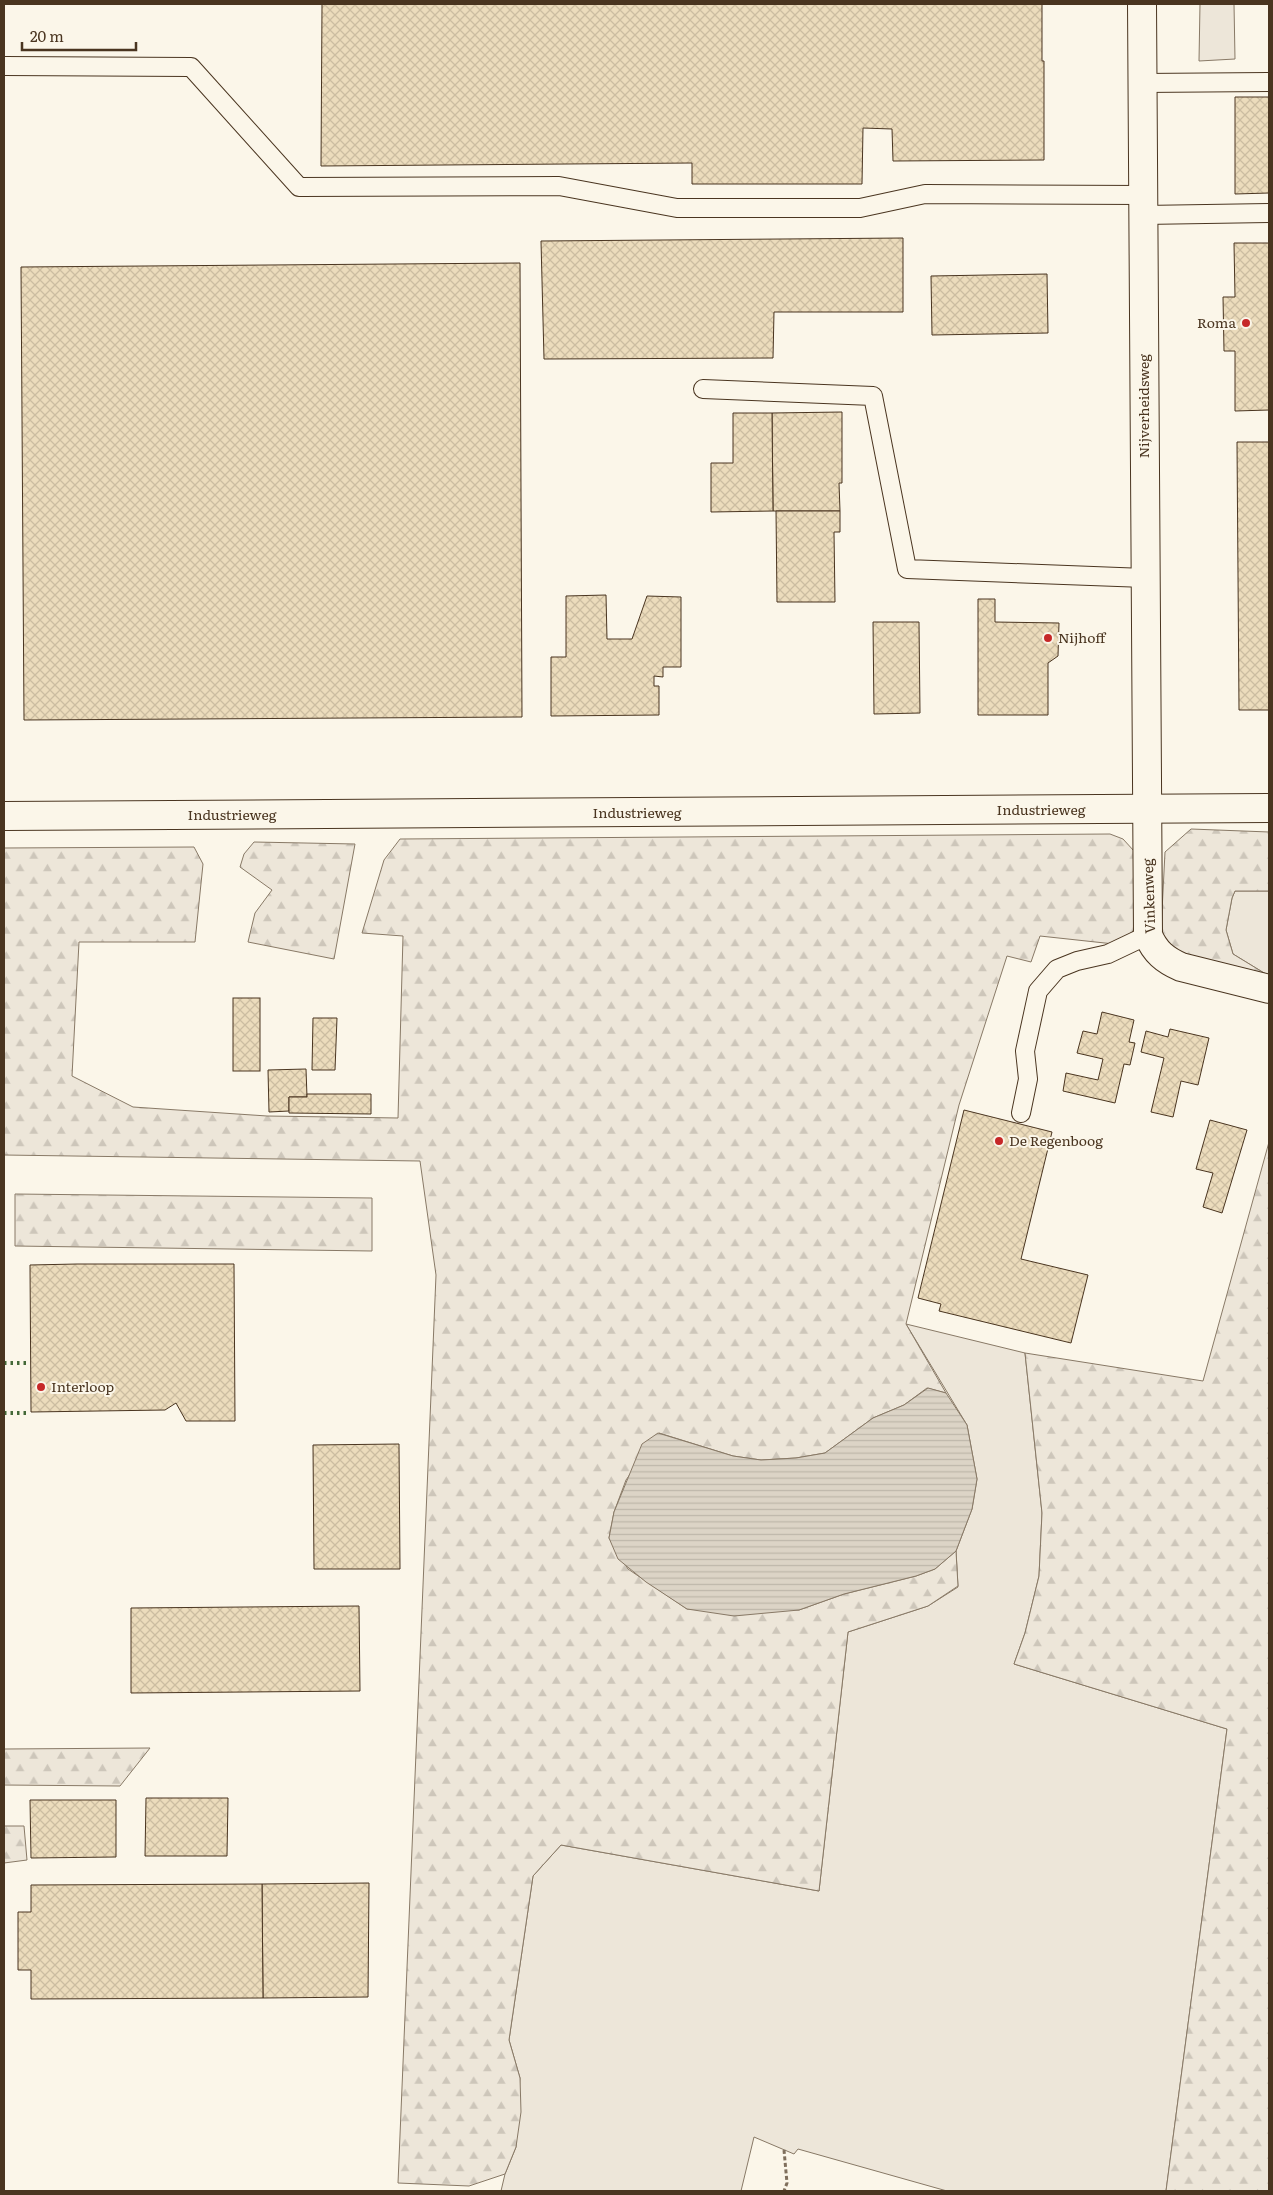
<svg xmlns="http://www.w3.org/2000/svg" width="1273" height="2195" font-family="Literata,serif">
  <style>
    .green { fill: #ede6d9; stroke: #887966 }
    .forest { fill: url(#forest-firs); stroke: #887966 }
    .water { fill: url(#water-rules); stroke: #887966 }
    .building { fill: url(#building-cross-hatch); stroke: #4a3520 }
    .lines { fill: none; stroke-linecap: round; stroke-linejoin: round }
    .service-casing { stroke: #4a3520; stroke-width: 20 }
    .minor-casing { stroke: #4a3520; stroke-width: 30 }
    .path { stroke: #7f6f5c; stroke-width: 3; stroke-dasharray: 4 2.5; stroke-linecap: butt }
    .service { stroke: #fbf6e9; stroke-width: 18 }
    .minor { stroke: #fbf6e9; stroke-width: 28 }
    .hedge { stroke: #436837; stroke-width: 4; stroke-dasharray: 2.5 4; stroke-linecap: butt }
    .poi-dot { fill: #c62828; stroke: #fbf6e9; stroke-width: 2 }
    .labels { text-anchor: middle; stroke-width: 4; stroke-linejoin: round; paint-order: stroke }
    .poi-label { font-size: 14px; fill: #4a3520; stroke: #fbf6e9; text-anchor: start }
    .street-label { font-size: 14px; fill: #4a3520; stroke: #fbf6e9 }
  </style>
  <defs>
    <pattern id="forest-firs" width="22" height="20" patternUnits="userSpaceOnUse" patternTransform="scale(1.25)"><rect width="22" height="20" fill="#ede6d9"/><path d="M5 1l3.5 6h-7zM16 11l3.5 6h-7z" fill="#cdc6ba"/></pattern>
    <pattern id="water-rules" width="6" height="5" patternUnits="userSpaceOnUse" patternTransform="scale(1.25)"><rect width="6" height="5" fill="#dcd4c6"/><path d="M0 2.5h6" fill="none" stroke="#beb7aa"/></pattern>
    <pattern id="building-cross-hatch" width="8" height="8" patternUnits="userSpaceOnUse" patternTransform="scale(1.25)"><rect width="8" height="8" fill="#ecdcbc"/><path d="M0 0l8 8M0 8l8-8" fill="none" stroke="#ccbda1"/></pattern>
  </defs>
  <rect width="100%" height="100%" fill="#fbf6e9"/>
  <g class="green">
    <polygon points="1200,4 1234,4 1235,59 1199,61"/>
    <polygon points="1235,891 1269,891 1269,976 1233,954 1226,930 1232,898"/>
    <polygon points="906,1324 1025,1353 1042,1513 1039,1576 1025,1633 1014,1664 1227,1729 1166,2191 947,2191 798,2149 794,2154 754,2137 741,2191 501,2191 505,2174 516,2147 520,2078 509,2040 533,1876 561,1845 819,1891 848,1632 928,1606 958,1587 956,1551 972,1509 977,1479 967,1425"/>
  </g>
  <g class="forest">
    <polygon points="1191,829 1269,832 1269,891 1235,891 1232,898 1226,930 1233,954 1269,976 1171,951 1161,931 1165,852"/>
    <polygon points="1110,834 1123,839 1134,851 1137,919 1133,931 1125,939 1114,944 1040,936 1031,962 1007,956 959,1105 906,1324 946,1393 927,1388 904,1405 873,1418 825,1453 796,1458 761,1460 733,1456 659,1433 626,1480 614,1512 609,1538 628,1569 687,1609 799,1610 844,1594 916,1576 935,1569 956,1551 958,1586 928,1606 848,1632 819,1891 561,1845 533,1876 509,2040 520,2078 521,2112 516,2147 505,2174 469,2186 398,2183 436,1275 420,1161 4,1155 4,848 194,847 203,864 195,942 79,942 72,1076 133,1107 267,1116 398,1118 403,936 362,933 384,860 400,839"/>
    <polygon points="254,842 355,844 334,959 248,942 255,913 272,890 240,867 244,854"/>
    <polygon points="1269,1142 1269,2191 1166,2191 1227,1729 1014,1664 1025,1633 1039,1576 1042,1513 1025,1353 1203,1381"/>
    <polygon points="15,1194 372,1198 372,1251 15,1246"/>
    <polygon points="150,1748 120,1786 4,1785 4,1749"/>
    <polygon points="4,1826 24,1826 27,1860 4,1863"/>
  </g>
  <polygon class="water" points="928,1388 946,1393 967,1425 977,1479 972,1509 956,1551 935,1569 916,1576 844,1594 799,1610 734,1616 687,1609 646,1582 618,1559 609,1538 614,1512 642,1444 658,1433 733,1456 761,1460 796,1458 825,1453 873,1418 904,1405"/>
  <g class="building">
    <polygon points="322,4 1042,4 1042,61 1044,61 1044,160 893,161 892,129 863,128 862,184 692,184 692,163 321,166"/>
    <polygon points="1235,97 1269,97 1269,193 1235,194"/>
    <polygon points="903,238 903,312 774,312 773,358 544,359 541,241"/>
    <polygon points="1234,243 1269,243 1269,410 1235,411 1235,351 1224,351 1223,297 1235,297"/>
    <polygon points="520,263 522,717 24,720 21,267"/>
    <polygon points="1047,274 1048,333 932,335 931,276"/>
    <polygon points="842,412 842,483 839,483 840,511 773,511 772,413"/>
    <polygon points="733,413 772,413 773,511 711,512 711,463 733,463"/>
    <polygon points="1237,442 1269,442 1269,710 1239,710"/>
    <polygon points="776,511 840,511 840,532 834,532 835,602 777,602"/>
    <polygon points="606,595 607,639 632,639 647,596 681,597 681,667 663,667 663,677 654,676 654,686 659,686 659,715 551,716 551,657 566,657 566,596"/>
    <polygon points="978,599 995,599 995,622 1059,623 1058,656 1048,663 1048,715 978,715"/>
    <polygon points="873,622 919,622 920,713 874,714"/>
    <rect x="233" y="998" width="27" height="73"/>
    <polygon points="1102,1012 1134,1020 1129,1042 1135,1043 1130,1065 1124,1064 1115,1103 1063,1091 1066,1073 1098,1080 1103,1059 1077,1053 1083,1031 1097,1034"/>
    <polygon points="313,1018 337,1018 335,1070 312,1070"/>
    <polygon points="1170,1029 1209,1038 1198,1085 1181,1081 1173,1117 1151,1112 1164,1058 1141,1052 1146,1031 1168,1037"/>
    <polygon points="306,1069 307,1097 289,1097 289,1111 269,1112 268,1070"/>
    <polygon points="307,1094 371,1094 371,1114 289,1113 289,1097 307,1097"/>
    <polygon points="964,1110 1052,1132 1021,1259 1088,1275 1071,1343 939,1311 941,1304 918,1298"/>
    <polygon points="1210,1120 1247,1130 1222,1213 1203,1207 1213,1173 1196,1169"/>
    <polygon points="77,1264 234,1264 235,1421 186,1421 176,1403 165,1410 31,1412 30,1265"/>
    <polygon points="399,1444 400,1569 314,1569 313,1445"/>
    <polygon points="359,1606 360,1691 131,1693 131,1608"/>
    <polygon points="146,1798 228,1798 227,1856 145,1856"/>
    <polygon points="30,1800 116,1800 116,1857 31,1858"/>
    <polygon points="369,1883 368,1997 263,1998 262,1884"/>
    <polygon points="262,1884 263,1998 31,1999 31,1970 18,1970 18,1912 31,1912 31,1885"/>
  </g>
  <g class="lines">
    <defs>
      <g id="service">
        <polyline points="4,66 191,67 299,187 559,186 677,208 860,208 925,194 1143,195"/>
        <polyline points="1142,83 1269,82"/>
        <polyline points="1143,215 1269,213"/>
        <polyline points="703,389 873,396 907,569 1145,578"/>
        <polyline points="1021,1113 1028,1079 1025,1051 1038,991 1057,969 1077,961 1108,954 1148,935"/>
      </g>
      <g id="minor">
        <path d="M1142 4 1148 935C1155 952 1165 960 1181 967L1269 989"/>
        <polyline points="4,816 1269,808"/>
      </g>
    </defs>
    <use href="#service" class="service-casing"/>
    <use href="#minor" class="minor-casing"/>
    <polyline class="path" points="784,2150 787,2183 784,2191"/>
    <use href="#service" class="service"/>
    <use href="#minor" class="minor"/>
    <g class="hedge">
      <polyline points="4,1363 27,1363"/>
      <polyline points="4,1413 27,1413"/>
    </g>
  </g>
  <g class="poi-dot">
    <circle cx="1246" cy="323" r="5"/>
    <circle cx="1048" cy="638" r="5"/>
    <circle cx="999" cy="1141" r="5"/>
    <circle cx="41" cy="1387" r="5"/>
  </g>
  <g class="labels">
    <g class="poi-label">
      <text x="1236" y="328" text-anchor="end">Roma</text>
      <text x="1058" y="643">Nijhoff</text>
      <text x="1009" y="1146">De Regenboog</text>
      <text x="51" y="1392">Interloop</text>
    </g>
    <g class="street-label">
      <text transform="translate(1144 406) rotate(-90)" y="5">Nijverheidsweg</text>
      <text x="1041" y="815">Industrieweg</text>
      <text x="637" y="818">Industrieweg</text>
      <text x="232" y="820">Industrieweg</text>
      <text transform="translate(1149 896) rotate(-92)" y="5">Vinkenweg</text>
    </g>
  </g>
  <rect width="1273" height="2195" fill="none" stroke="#4a3520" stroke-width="10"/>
  <path d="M22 42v8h114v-8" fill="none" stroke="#4a3520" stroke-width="2.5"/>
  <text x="30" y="42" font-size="15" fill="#4a3520" stroke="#fbf6e9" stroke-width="4" paint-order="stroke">20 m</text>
</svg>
